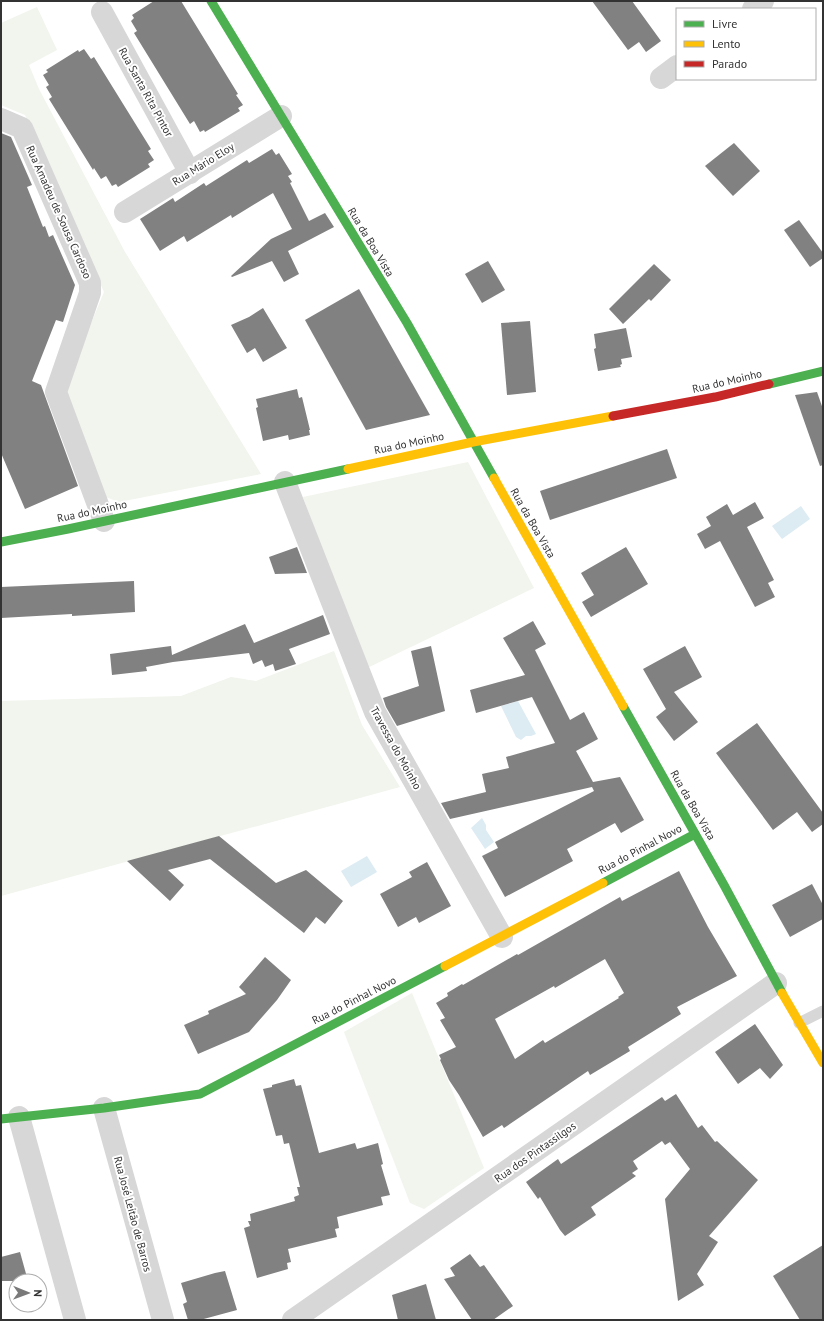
<svg xmlns="http://www.w3.org/2000/svg" width="824" height="1321" font-family="'PT Sans',sans-serif">
  <style>
    .green { fill: #f1f5ed }
    .water { fill: #ddebf3 }
    .building { fill: #818181; fill-rule: evenodd }
    .lines { fill: none; stroke-linecap: round; stroke-linejoin: round }
    .lane { stroke: #d7d7d7; stroke-width: 11 }
    .street { stroke: #d7d7d7; stroke-width: 22 }
    .fast { stroke: #4caf50; stroke-width: 9 }
    .slow { stroke: #ffc107; stroke-width: 9 }
    .jam { stroke: #c62828; stroke-width: 9 }
    .labels { text-anchor: middle; stroke-width: 4; stroke-linejoin: round; paint-order: stroke }
    .street-label { font-size: 11px; fill: #333; stroke: #fff }
  </style>
  <rect width="100%" height="100%" fill="#fff"/>
  <g class="green">
    <polygon points="37,7 57,50 29,65 39,89 125,252 261,474 119,502 103,496 63,391 104,292 25,115 1,105 1,23"/>
    <polygon points="468,462 534,588 365,669 303,497"/>
    <polygon points="334,651 362,725 400,787 1,896 1,701 181,696 231,677 256,681"/>
    <polygon points="412,993 484,1168 424,1209 410,1203 344,1032"/>
  </g>
  <g class="water">
    <polygon points="801,506 810,519 782,539 772,526"/>
    <polygon points="518,701 536,734 531,736 526,736 521,740 516,737 501,706"/>
    <polygon points="482,818 486,825 486,830 494,842 485,849 471,828"/>
    <polygon points="367,856 377,872 351,887 341,871"/>
  </g>
  <g class="building">
    <polygon points="154,1 181,1 238,94 236,95 243,105 238,108 240,111 205,132 204,130 200,132 194,121 190,124 134,33 137,31 131,21 134,18 132,15"/>
    <polygon points="592,1 632,1 661,41 646,52 639,42 628,50"/>
    <polygon points="84,49 91,59 94,57 151,149 148,151 154,160 148,164 150,167 118,187 116,184 112,186 106,176 101,179 94,168 93,170 49,99 52,97 46,87 49,85 43,75 48,72 46,70 78,50 79,52"/>
    <polygon points="1,133 11,137 32,185 27,187 43,227 45,226 49,237 53,235 75,285 63,322 56,320 32,381 41,385 78,486 25,509 1,453"/>
    <polygon points="734,143 760,171 733,196 705,166"/>
    <polygon points="272,149 276,155 279,153 292,174 288,176 292,182 290,183 309,221 325,213 334,227 288,251 299,274 284,282 272,261 232,277 231,276 271,239 292,229 273,193 232,218 231,215 187,242 184,236 160,251 140,219 173,198 175,202 204,183 206,186 247,160 249,163"/>
    <polygon points="799,220 823,253 823,258 810,267 784,230"/>
    <polygon points="488,261 505,290 482,303 465,274"/>
    <polygon points="654,264 671,280 651,301 649,299 623,324 609,309"/>
    <polygon points="359,289 430,415 366,430 305,320"/>
    <polygon points="263,308 287,348 263,362 255,348 247,353 231,325 249,317"/>
    <polygon points="530,321 536,392 507,395 501,323"/>
    <polygon points="626,328 632,357 621,359 622,364 620,365 621,367 598,371 594,349 596,348 594,334"/>
    <polygon points="297,389 299,398 302,397 310,430 309,430 310,435 289,440 288,435 263,441 256,408 258,407 256,399"/>
    <polygon points="817,392 823,409 823,465 820,466 795,395"/>
    <polygon points="667,449 677,478 550,520 540,491"/>
    <polygon points="755,502 764,518 747,527 774,580 768,583 775,597 755,607 720,541 705,549 697,534 711,526 706,517 727,504 733,515"/>
    <polygon points="297,547 307,573 275,574 269,557"/>
    <polygon points="626,547 648,584 591,617 582,602 594,595 581,573"/>
    <polygon points="134,581 135,612 72,616 72,614 1,618 1,587"/>
    <polygon points="323,615 330,634 289,649 296,664 275,671 273,664 265,667 262,660 253,664 249,653 173,662 146,667 147,671 112,675 110,654 171,646 172,655 245,624 254,643"/>
    <polygon points="533,621 546,644 535,650 570,720 584,712 598,739 576,751 593,782 620,777 644,820 621,833 615,823 567,849 573,861 505,897 482,856 498,848 495,842 594,791 592,787 450,819 441,803 486,792 482,774 509,768 506,757 555,743 532,697 476,713 470,690 525,675 503,638"/>
    <polygon points="431,646 445,711 397,726 386,707 383,698 419,686 411,651"/>
    <polygon points="685,646 702,677 674,692 698,722 674,741 656,717 666,709 643,669"/>
    <polygon points="757,723 823,813 823,824 812,832 797,812 773,830 716,753"/>
    <polygon points="219,836 276,883 306,870 343,901 325,924 316,917 304,933 210,859 168,870 184,885 170,901 127,861"/>
    <polygon points="427,862 451,906 419,923 416,917 398,927 380,894 412,877 409,872"/>
    <path d="M679 871 708 927 737 976 677 1007 681 1014 628 1047 630 1051 590 1075 588 1071 504 1128 502 1125 483 1137 459 1095 449 1080 440 1060 441 1059 439 1055 456 1047 440 1020 445 1018 436 1003 448 996 447 993 462 984 463 985 517 954 518 955 620 897 622 901ZM605 959 624 993 618 997 619 998 545 1043 543 1040 515 1059 495 1019 554 986 555 988Z"/>
    <polygon points="812,884 823,905 823,919 790,937 772,905"/>
    <polygon points="265,957 291,980 277,1000 249,1032 198,1054 184,1025 209,1014 208,1011 246,994 239,987"/>
    <polygon points="755,1024 783,1065 770,1079 760,1068 738,1084 715,1052"/>
    <polygon points="294,1079 296,1086 301,1085 319,1153 355,1143 357,1149 378,1143 383,1164 381,1165 390,1195 381,1197 383,1205 337,1217 339,1228 335,1229 337,1237 288,1249 291,1262 287,1263 288,1269 257,1278 244,1228 250,1226 248,1221 251,1221 250,1214 295,1201 294,1197 299,1195 297,1187 300,1187 289,1143 284,1144 282,1135 276,1136 263,1089 272,1087 272,1085"/>
    <polygon points="676,1094 698,1128 702,1125 715,1142 717,1141 758,1180 709,1236 718,1242 697,1274 704,1285 678,1301 665,1199 690,1169 670,1142 665,1145 662,1141 633,1161 638,1169 632,1173 636,1176 591,1207 596,1215 565,1236 560,1230 540,1197 538,1199 526,1182 558,1159 561,1164 662,1097 665,1101"/>
    <polygon points="823,1245 823,1320 800,1320 773,1276"/>
    <polygon points="20,1252 28,1281 1,1281 1,1257"/>
    <polygon points="470,1254 480,1267 484,1265 513,1306 493,1320 472,1320 444,1279 455,1276 450,1268"/>
    <polygon points="225,1271 237,1310 200,1320 188,1320 183,1304 187,1302 181,1283 215,1273"/>
    <polygon points="426,1284 436,1320 398,1320 392,1295"/>
  </g>
  <g class="lines">
    <polyline class="lane" points="799,1023 823,1011"/>
    <g class="street">
      <polyline points="753,9 763,1"/>
      <polyline points="102,12 190,173"/>
      <polyline points="661,78 677,66"/>
      <polyline points="1,119 22,128 90,283 90,293 56,392 104,521"/>
      <polyline points="125,212 281,116"/>
      <polyline points="285,482 375,712 502,937"/>
      <polyline points="104,1108 163,1320"/>
      <polyline points="19,1117 75,1320"/>
      <polyline points="293,1320 776,983"/>
    </g>
    <g class="fast">
      <polyline points="211,1 407,323 494,478"/>
      <polyline points="769,384 823,371"/>
      <polyline points="1,542 68,529 348,469"/>
      <polyline points="623,706 724,885 782,993"/>
      <polyline points="603,883 695,834"/>
      <polyline points="1,1119 104,1108 200,1094 445,966"/>
    </g>
    <g class="slow">
      <polyline points="348,469 473,442 613,416"/>
      <polyline points="494,478 623,706"/>
      <polyline points="445,966 603,883"/>
      <polyline points="782,993 823,1063"/>
    </g>
    <polyline class="jam" points="613,416 715,397 769,384"/>
  </g>
  <g class="labels">
    <g class="street-label">
      <text transform="translate(146 92) rotate(61)" y="4">Rua Santa Rita Pintor</text>
      <text transform="translate(203 164) rotate(-32)" y="4">Rua Mário Eloy</text>
      <text transform="translate(59 212) rotate(66)" y="4">Rua Amadeu de Sousa Cardoso</text>
      <text transform="translate(371 242) rotate(59)" y="4">Rua da Boa Vista</text>
      <text transform="translate(727 381) rotate(-13)" y="4">Rua do Moinho</text>
      <text transform="translate(409 443) rotate(-12)" y="4">Rua do Moinho</text>
      <text transform="translate(92 511) rotate(-12)" y="4">Rua do Moinho</text>
      <text transform="translate(533 523) rotate(60)" y="4">Rua da Boa Vista</text>
      <text transform="translate(396 748) rotate(61)" y="4">Travessa do Moinho</text>
      <text transform="translate(693 805) rotate(60)" y="4">Rua da Boa Vista</text>
      <text transform="translate(640 849) rotate(-28)" y="4">Rua do Pinhal Novo</text>
      <text transform="translate(354 1000) rotate(-27)" y="4">Rua do Pinhal Novo</text>
      <text transform="translate(535 1152) rotate(-35)" y="4">Rua dos Pintassilgos</text>
      <text transform="translate(133 1214) rotate(75)" y="4">Rua José Leitão de Barros</text>
    </g>
  </g>
  <rect width="824" height="1321" fill="none" stroke="#333333" stroke-width="4"/>
  <rect x="676" y="8" width="140" height="72" fill="#ffffff" stroke="#adadad"/>
  <rect x="684" y="21" width="20" height="6" fill="#4caf50" stroke="#adadad"/>
  <text x="712" y="28" font-size="12" fill="#333333">Livre</text>
  <rect x="684" y="41" width="20" height="6" fill="#ffc107" stroke="#adadad"/>
  <text x="712" y="48" font-size="12" fill="#333333">Lento</text>
  <rect x="684" y="61" width="20" height="6" fill="#c62828" stroke="#adadad"/>
  <text x="712" y="68" font-size="12" fill="#333333">Parado</text>
  <g transform="translate(28 1293) rotate(91)"><circle r="19" fill="#ffffff" stroke="#adadad"/>
  <path d="M0-3L7 15L0 10L-7 15Z" fill="#7a7a7a"/>
  <text y="-6" font-size="11" font-weight="bold" text-anchor="middle" fill="#333333">N</text>
  </g>
</svg>
